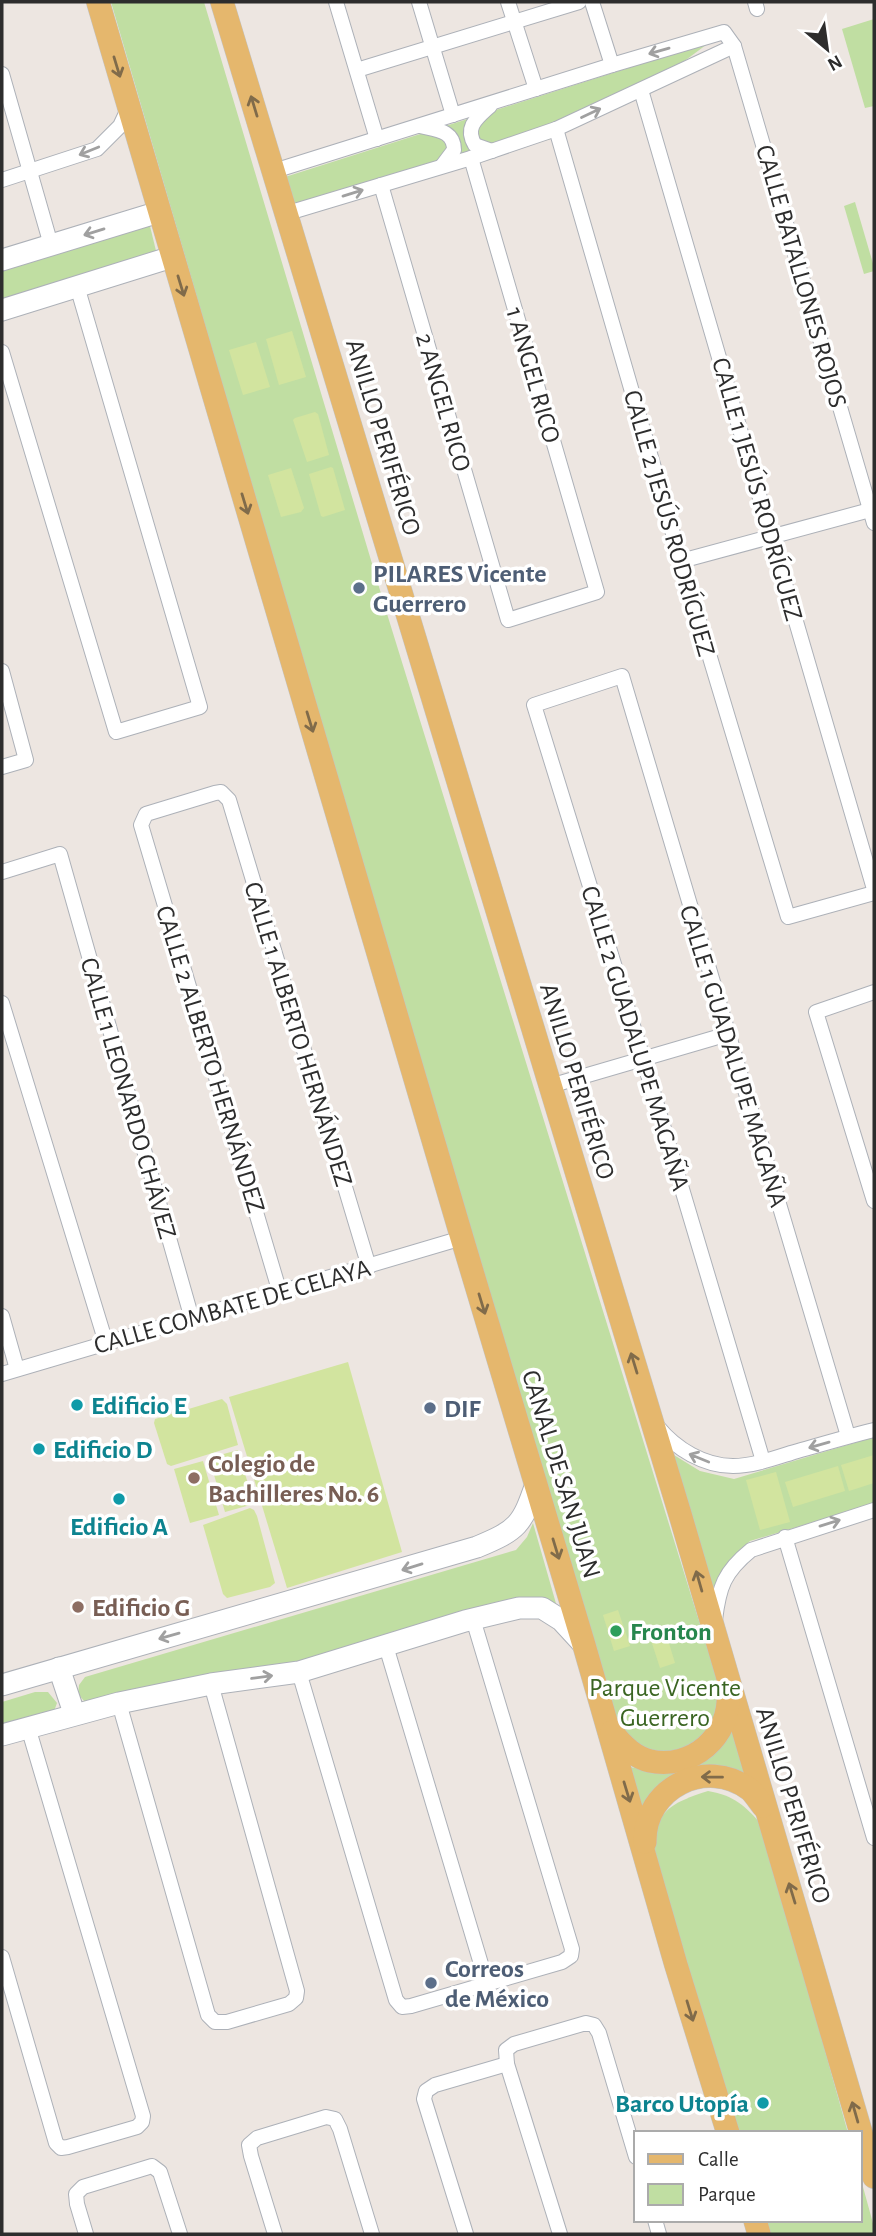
<svg xmlns="http://www.w3.org/2000/svg" width="876" height="2236" font-family="'Alegreya Sans',sans-serif">
  <style>
    .green { fill: #c0dea2 }
    .pitch { fill: #d2e49f }
    .lines { fill: none; stroke-linecap: round; stroke-linejoin: round }
    .street-casing { stroke: #adb1b8; stroke-width: 16 }
    .secondary-casing { stroke: #adb1b8; stroke-width: 23 }
    .primary-casing { stroke: #c4c4c4; stroke-width: 24 }
    .street { stroke: #fff; stroke-width: 14 }
    .secondary { stroke: #fff; stroke-width: 21 }
    .primary { stroke: #e5b76d; stroke-width: 23 }
    .oneway { stroke: #a0a0a0 }
    .oneway2 { stroke: #806b4a }
    .service-dot { fill: #5c6f8a; stroke: #fff; stroke-width: 2.5 }
    .culture-dot { fill: #0f9aa8; stroke: #fff; stroke-width: 2.5 }
    .education-dot { fill: #8d6e63; stroke: #fff; stroke-width: 2.5 }
    .leisure-dot { fill: #2e9e5b; stroke: #fff; stroke-width: 2.5 }
    .labels { text-anchor: middle; stroke-width: 7; stroke-linejoin: round; paint-order: stroke }
    .street-label { font-size: 26px; fill: #2d2d2d; stroke: #fff }
    .service-label { font-size: 26px; font-weight: bold; fill: #4e5e75; stroke: #fff; text-anchor: start }
    .culture-label { font-size: 26px; font-weight: bold; fill: #0d838f; stroke: #fff; text-anchor: start }
    .education-label { font-size: 26px; font-weight: bold; fill: #785e54; stroke: #fff; text-anchor: start }
    .leisure-label { font-size: 26px; font-weight: bold; fill: #27864d; stroke: #fff; text-anchor: start }
    .park-label { font-size: 26px; fill: #3a6522; stroke: #fff }
  </style>
  <rect width="100%" height="100%" fill="#ede6e1"/>
  <g class="green">
    <polygon points="111,2 204,2 388,617 721,1692 713,1737 655,1759 614,1729"/>
    <polygon points="874,19 874,106 865,108 842,29"/>
    <polygon points="710,42 640,94 557,137 298,215 285,177"/>
    <polygon points="855,202 874,267 874,271 864,274 844,206"/>
    <polygon points="149,222 158,259 2,309 2,270"/>
    <polygon points="874,1437 874,1504 750,1541 728,1563 712,1593 669,1452 700,1471 734,1479"/>
    <polygon points="533,1523 557,1607 304,1669 85,1702 78,1694 79,1685 85,1677 516,1550 527,1537"/>
    <polygon points="35,1692 48,1692 57,1703 53,1714 2,1734 2,1702"/>
    <polygon points="734,1726 746,1776 737,1772 642,1810 629,1767 644,1769"/>
    <path d="M708 1791C735 1796 744 1805 762 1825L848 2133H738L653 1862C653 1814 664 1805 708 1791Z"/>
    <polygon points="860,2176 874,2227 874,2234 770,2234 766,2220 860,2220"/>
  </g>
  <g class="pitch">
    <polygon points="292,331 306,377 279,385 266,339"/>
    <polygon points="256,342 270,387 243,395 229,350"/>
    <polygon points="315,412 318,414 329,455 307,462 293,420 295,418"/>
    <polygon points="331,467 333,468 345,510 323,517 321,516 309,474"/>
    <polygon points="291,468 304,508 301,512 281,517 268,475"/>
    <polygon points="348,1362 402,1552 287,1588 229,1397"/>
    <polygon points="222,1399 227,1404 238,1445 171,1466 167,1464 154,1423 155,1419"/>
    <polygon points="238,1450 254,1504 225,1512 209,1458"/>
    <polygon points="874,1455 874,1483 849,1491 841,1465"/>
    <polygon points="203,1461 219,1515 190,1523 174,1469"/>
    <polygon points="838,1466 845,1491 793,1507 785,1482"/>
    <polygon points="776,1472 790,1522 760,1530 746,1480"/>
    <polygon points="250,1508 254,1510 257,1516 275,1583 270,1587 227,1598 223,1594 203,1525"/>
    <polygon points="618,1610 630,1646 614,1651 603,1615"/>
    <polygon points="664,1627 675,1663 660,1668 648,1631"/>
  </g>
  <g class="lines">
    <defs>
      <g id="street">
        <polyline points="336,2 377,139"/>
        <polyline points="419,2 453,115"/>
        <polyline points="508,2 536,89"/>
        <polyline points="592,2 612,65"/>
        <polyline points="755,2 757,9"/>
        <polyline points="357,70 579,2"/>
        <polyline points="2,74 51,245"/>
        <polyline points="641,90 874,889"/>
        <path d="M490 106C477 118 464 127 475 145L492 151"/>
        <path d="M420 126C436 130 454 130 454 150L442 166"/>
        <polyline points="556,129 681,561 788,917 874,893"/>
        <polyline points="274,171 612,65 724,32 734,46 874,523"/>
        <polyline points="2,180 97,149 120,126 129,107"/>
        <polyline points="381,185 508,620 597,592 471,158"/>
        <polyline points="288,213 471,158 556,129 734,46"/>
        <polyline points="2,352 116,732 200,707 77,286"/>
        <polyline points="681,561 870,510"/>
        <polyline points="2,671 26,760 2,767"/>
        <polyline points="2,872 60,854 192,1319"/>
        <polyline points="874,992 816,1012 874,1201"/>
        <polyline points="2,1003 106,1343"/>
        <polyline points="550,1086 728,1034"/>
        <polyline points="280,1293 141,825 146,814 215,793 221,792 229,800 369,1267"/>
        <polyline points="2,1316 17,1369"/>
        <polyline points="2,1374 462,1238"/>
        <path d="M658 1427C676 1449 704 1466 733 1466 752 1466 772 1459 791 1453 819 1445 846 1437 874 1430"/>
        <polyline points="763,1461 643,1058 534,705 622,676 848,1436"/>
        <polyline points="785,1537 874,1838"/>
        <path d="M715 1620C719 1587 724 1572 751 1550L874 1510"/>
        <polyline points="386,1646 487,1984"/>
        <polyline points="299,1672 396,2000 402,2007 411,2006 562,1962 571,1956 572,1949 473,1619"/>
        <polyline points="119,1703 208,2015 215,2022 227,2022 289,2004 296,1998 297,1991 211,1684"/>
        <polyline points="2,1957 56,2143 61,2148 68,2147 137,2127 142,2122 143,2116 28,1727"/>
        <polyline points="655,2220 659,2234"/>
        <polyline points="86,2234 77,2204 76,2194 83,2187 152,2166 160,2172 180,2234"/>
        <polyline points="275,2234 251,2156 249,2145 257,2138 326,2117 335,2119 340,2129 372,2234"/>
        <polyline points="466,2234 424,2099 426,2091 435,2085 507,2064"/>
        <polyline points="560,2234 507,2064 506,2050 514,2044 586,2023 594,2025 599,2033 636,2157"/>
      </g>
      <g id="secondary">
        <polyline points="2,260 159,212"/>
        <polyline points="2,310 172,257"/>
        <polyline points="59,1668 74,1713"/>
        <path d="M2 1685 477 1547C518 1530 522 1525 536 1484"/>
        <polyline points="2,1735 119,1703 211,1684 299,1672 465,1621 519,1608 542,1608 561,1620 584,1645"/>
      </g>
      <g id="primary">
        <polyline points="98,2 462,1238 584,1645 676,1965 728,2133"/>
        <polyline points="222,2 680,1514 874,2177"/>
        <path d="M612 1732C621 1744 633 1757 650 1761 692 1770 731 1736 728 1694"/>
        <path d="M645 1842C644 1788 706 1757 749 1789 754 1793 759 1801 763 1806"/>
        <polyline points="755,2220 759,2234"/>
      </g>
    </defs>
    <use href="#street" class="street-casing"/>
    <use href="#secondary" class="secondary-casing"/>
    <use href="#primary" class="primary-casing"/>
    <use href="#street" class="street"/>
    <use href="#secondary" class="secondary"/>
    <use href="#primary" class="primary"/>
  </g>
  <defs><path id="oneway-shaft" d="M-6 0H5M1.5-3L5.5 0L1.5 3" fill="none" stroke-width="1.6" stroke-linecap="round" stroke-linejoin="round" transform="scale(1.75)"/></defs>
  <g class="oneway">
    <use href="#oneway-shaft" transform="translate(659 51) rotate(164)"/>
    <use href="#oneway-shaft" transform="translate(591 113) rotate(-25)"/>
    <use href="#oneway-shaft" transform="translate(89 151) rotate(158)"/>
    <use href="#oneway-shaft" transform="translate(353 193) rotate(-17)"/>
    <use href="#oneway-shaft" transform="translate(94 232) rotate(163)"/>
    <use href="#oneway-shaft" transform="translate(819 1445) rotate(164)"/>
    <use href="#oneway-shaft" transform="translate(699 1458) rotate(-158)"/>
    <use href="#oneway-shaft" transform="translate(830 1523) rotate(-17)"/>
    <use href="#oneway-shaft" transform="translate(412 1567) rotate(163)"/>
    <use href="#oneway-shaft" transform="translate(169 1636) rotate(164)"/>
    <use href="#oneway-shaft" transform="translate(262 1677) rotate(-8)"/>
  </g>
  <g class="oneway2">
    <use href="#oneway-shaft" transform="translate(117 67) rotate(73)"/>
    <use href="#oneway-shaft" transform="translate(254 106) rotate(-107)"/>
    <use href="#oneway-shaft" transform="translate(181 286) rotate(73)"/>
    <use href="#oneway-shaft" transform="translate(245 504) rotate(73)"/>
    <use href="#oneway-shaft" transform="translate(310 722) rotate(73)"/>
    <use href="#oneway-shaft" transform="translate(482 1304) rotate(73)"/>
    <use href="#oneway-shaft" transform="translate(634 1363) rotate(-107)"/>
    <use href="#oneway-shaft" transform="translate(556 1549) rotate(73)"/>
    <use href="#oneway-shaft" transform="translate(699 1581) rotate(-106)"/>
    <use href="#oneway-shaft" transform="translate(712 1777) rotate(-179)"/>
    <use href="#oneway-shaft" transform="translate(627 1792) rotate(73)"/>
    <use href="#oneway-shaft" transform="translate(792 1893) rotate(-107)"/>
    <use href="#oneway-shaft" transform="translate(690 2011) rotate(73)"/>
    <use href="#oneway-shaft" transform="translate(855 2112) rotate(-106)"/>
  </g>
  <g class="service-dot">
    <circle cx="359" cy="588" r="7"/>
    <circle cx="430" cy="1408" r="7"/>
    <circle cx="431" cy="1983" r="7"/>
  </g>
  <g class="culture-dot">
    <circle cx="77" cy="1405" r="7"/>
    <circle cx="39" cy="1449" r="7"/>
    <circle cx="119" cy="1499" r="7"/>
    <circle cx="763" cy="2103" r="7"/>
  </g>
  <g class="education-dot">
    <circle cx="194" cy="1478" r="7"/>
    <circle cx="78" cy="1607" r="7"/>
  </g>
  <circle class="leisure-dot" cx="616" cy="1631" r="7"/>
  <g class="labels">
    <g class="street-label">
      <text transform="translate(802 276) rotate(74)" y="9">CALLE BATALLONES ROJOS</text>
      <text transform="translate(534 375) rotate(74)" y="9">1 ANGEL RICO</text>
      <text transform="translate(444 402) rotate(74)" y="9">2 ANGEL RICO</text>
      <text transform="translate(384 437) rotate(73)" y="9">ANILLO PERIFÉRICO</text>
      <text transform="translate(758 489) rotate(74)" y="9">CALLE 1 JESÚS RODRÍGUEZ</text>
      <text transform="translate(670 523) rotate(74)" y="9">CALLE 2 JESÚS RODRÍGUEZ</text>
      <text transform="translate(299 1034) rotate(73)" y="9">CALLE 1 ALBERTO HERNÁNDEZ</text>
      <text transform="translate(636 1038) rotate(73)" y="9">CALLE 2 GUADALUPE MAGAÑA</text>
      <text transform="translate(734 1056) rotate(73)" y="9">CALLE 1 GUADALUPE MAGAÑA</text>
      <text transform="translate(211 1059) rotate(73)" y="9">CALLE 2 ALBERTO HERNÁNDEZ</text>
      <text transform="translate(578 1081) rotate(73)" y="9">ANILLO PERIFÉRICO</text>
      <text transform="translate(129 1098) rotate(74)" y="9">CALLE 1 LEONARDO CHÁVEZ</text>
      <text transform="translate(232 1306) rotate(-16)" y="9">CALLE COMBATE DE CELAYA</text>
      <text transform="translate(562 1474) rotate(73)" y="9">CANAL DE SAN JUAN</text>
      <text transform="translate(794 1805) rotate(73)" y="9">ANILLO PERIFÉRICO</text>
    </g>
    <g class="service-label">
      <text x="373" y="582">PILARES Vicente<tspan x="373" dy="30">Guerrero</tspan></text>
      <text x="444" y="1417">DIF</text>
      <text x="445" y="1977">Correos<tspan x="445" dy="30">de México</tspan></text>
    </g>
    <g class="culture-label">
      <text x="91" y="1414">Edificio E</text>
      <text x="53" y="1458">Edificio D</text>
      <text x="119" y="1535" text-anchor="middle">Edificio A</text>
      <text x="749" y="2112" text-anchor="end">Barco Utopía</text>
    </g>
    <g class="education-label">
      <text x="208" y="1472">Colegio de<tspan x="208" dy="30">Bachilleres No. 6</tspan></text>
      <text x="92" y="1616">Edificio G</text>
    </g>
    <g class="leisure-label">
      <text x="630" y="1640">Fronton</text>
    </g>
    <g class="park-label">
      <text x="665" y="1696">Parque Vicente<tspan x="665" dy="30">Guerrero</tspan></text>
    </g>
  </g>
  <rect width="876" height="2236" fill="none" stroke="#2d2d2d" stroke-width="7"/>
  <rect x="634" y="2131" width="228" height="91" fill="#ffffff" stroke="#ababab" stroke-width="2"/>
  <rect x="648" y="2154" width="35" height="10" fill="#e5b76d" stroke="#ababab" stroke-width="2"/>
  <text x="698" y="2166" font-size="21" fill="#2d2d2d">Calle</text>
  <rect x="648" y="2184" width="35" height="21" fill="#c0dea2" stroke="#ababab" stroke-width="2"/>
  <text x="698" y="2201" font-size="21" fill="#2d2d2d">Parque</text>
  <g transform="translate(827 49) rotate(151)" stroke="#ffffff" stroke-width="5" paint-order="stroke">
  <path d="M0-5L12 26L0 18L-12 26Z" fill="#2d2d2d"/>
  <text y="-10" font-size="19" font-weight="bold" text-anchor="middle" fill="#2d2d2d">N</text>
  </g>
</svg>
